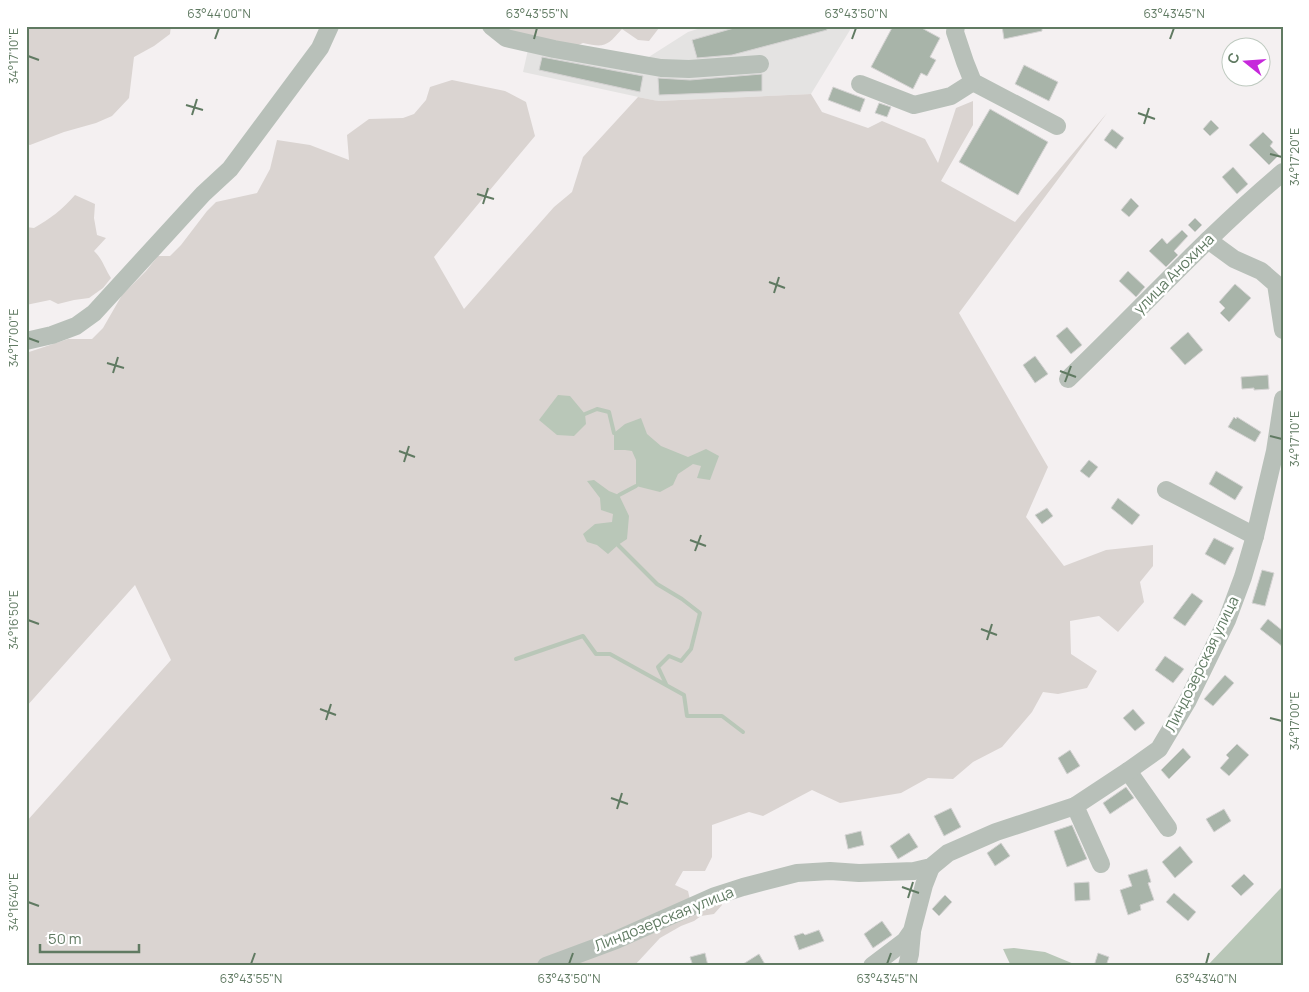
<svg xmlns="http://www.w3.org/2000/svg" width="1309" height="992" font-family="Manrope,sans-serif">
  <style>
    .built { fill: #e4e3e2 }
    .green { fill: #dad4d1 }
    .water { fill: #b9c7b8 }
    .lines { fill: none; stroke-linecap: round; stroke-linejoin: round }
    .stream { stroke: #b9c7b8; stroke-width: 4 }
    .building { fill: #a8b4a9; stroke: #d5d3d3 }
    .minor { stroke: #b8c0b9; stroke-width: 18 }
    .ticks { fill: none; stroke: #607a62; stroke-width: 2 }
    .labels { text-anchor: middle; stroke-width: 5; stroke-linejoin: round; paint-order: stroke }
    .street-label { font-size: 15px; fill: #607a62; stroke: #fff }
    .neatline { fill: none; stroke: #607a62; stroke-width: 2 }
    .ticks-label { font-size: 12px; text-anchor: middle; fill: #607a62 }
  </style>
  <rect width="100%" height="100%" fill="#f4f0f1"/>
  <polygon class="built" points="707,26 849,26 850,30 811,94 657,101 523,72 530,41 644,60 688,32"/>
  <g class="green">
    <polygon points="26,26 171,26 170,34 154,46 134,57 129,98 112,116 96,123 64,132 30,145 26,144"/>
    <path d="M505 26H659V28L649 41 638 40 622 29C607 46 605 48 583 43L576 46 507 30Z"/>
    <polygon points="452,80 505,91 526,102 535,136 434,257 464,309 554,207 572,192 583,157 638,97 658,101 811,94 822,112 868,128 882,121 925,139 938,163 956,108 973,101 973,125 941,181 1015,222 1107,113 959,313 1048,467 1026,517 1064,566 1106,550 1153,545 1153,566 1140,582 1144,602 1118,632 1099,616 1070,621 1071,654 1097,671 1087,688 1058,694 1043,692 1032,712 1002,747 973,762 953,779 928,778 901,793 840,803 812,790 763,816 749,812 712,825 712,857 705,871 683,871 675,885 688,891 690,900 614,935 531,966 26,966 26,822 171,660 135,585 26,707 26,353 68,339 92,339 103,328 122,295 146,271 158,256 170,256 181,245 207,211 216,202 257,193 270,169 277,140 310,145 349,160 347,135 369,119 403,118 414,114 426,100 430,87"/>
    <path d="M75 195 95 204 94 218 97 235 106 238 94 251C102 258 105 269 111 278L103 288 89 298 74 300 58 304 50 300 26 305V227L34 228C50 219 63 209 75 195Z"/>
    <polygon points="719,900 722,905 714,914 701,916 694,921 681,926 660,938 634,966 562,966"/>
  </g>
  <g class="water">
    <polygon points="558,395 570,396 585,414 586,424 574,436 557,435 539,420"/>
    <polygon points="641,418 647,434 661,446 688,457 706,449 719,456 710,480 697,478 701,466 693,464 678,474 673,485 660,492 636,486 636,460 632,451 625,450 614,450 614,433 625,424"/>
    <polygon points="594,480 609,491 619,495 629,516 627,539 618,545 608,554 597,545 587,542 583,534 595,524 612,522 613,514 601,510 600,498 587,481"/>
    <polygon points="1283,886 1283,966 1207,966 1279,890"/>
    <polygon points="1014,948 1045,952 1074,964 1076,966 1011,966 1003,949"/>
  </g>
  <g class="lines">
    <g class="stream">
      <polyline points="585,414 597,409 609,412 614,433"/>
      <polyline points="619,495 636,486"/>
      <polyline points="618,545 657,584 682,599 700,613 691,649 681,661 669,656 658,667 666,684"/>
      <polyline points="516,659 583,636 596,654 610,654 684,695 687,716 722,716 743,732"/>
    </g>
  </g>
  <g class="building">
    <polygon points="741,26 826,26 827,30 732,55 697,58 692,40"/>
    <polygon points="893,26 918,26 940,38 930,57 936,60 927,76 921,73 913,89 871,67"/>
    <polygon points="1002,26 1042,26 1042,31 1004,39"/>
    <polygon points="542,57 643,76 640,92 539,70"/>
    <polygon points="1024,65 1058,82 1049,101 1015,84"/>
    <polygon points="762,74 762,91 659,95 658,78 690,80"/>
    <polygon points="833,87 865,99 860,112 828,100"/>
    <polygon points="879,103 891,107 887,117 875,113"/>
    <polygon points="990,109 1048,142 1018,195 959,162"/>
    <polygon points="1211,120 1219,128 1210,136 1203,129"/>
    <polygon points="1112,129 1124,138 1116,149 1104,140"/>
    <polygon points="1263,132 1273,142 1270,146 1279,155 1269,165 1249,145"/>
    <polygon points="1233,167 1248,184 1237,194 1222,177"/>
    <polygon points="1131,198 1139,206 1129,217 1121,210"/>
    <polygon points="1195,218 1202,225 1195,232 1188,225"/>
    <polygon points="1182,230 1188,236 1174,251 1178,255 1166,267 1149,251 1162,238 1167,244"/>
    <polygon points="1128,271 1145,287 1136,297 1119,281"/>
    <polygon points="1235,284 1251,298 1229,322 1220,313 1225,308 1219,302"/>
    <polygon points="1067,327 1082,345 1071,354 1056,336"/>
    <polygon points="1188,332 1203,350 1185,365 1170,348"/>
    <polygon points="1035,356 1048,374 1035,383 1023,365"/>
    <polygon points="1268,375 1269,389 1254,390 1254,388 1242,389 1241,377"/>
    <polygon points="1234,417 1236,419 1237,417 1261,432 1255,442 1228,427"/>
    <polygon points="1089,460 1098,467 1089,478 1080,471"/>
    <polygon points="1216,471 1243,487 1235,500 1209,484"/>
    <polygon points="1118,498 1140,515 1132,525 1111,508"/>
    <polygon points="1047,508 1053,516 1042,524 1035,515"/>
    <polygon points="1214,538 1234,548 1225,565 1205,554"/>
    <polygon points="1262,570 1274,573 1265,606 1252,603"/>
    <polygon points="1192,593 1203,601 1185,626 1173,618"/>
    <polygon points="1268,619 1283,631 1283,647 1260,629"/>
    <polygon points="1165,656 1184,669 1173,683 1155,670"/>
    <polygon points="1225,675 1234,683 1213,706 1204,699"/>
    <polygon points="1133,709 1145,723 1135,731 1123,718"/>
    <polygon points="1237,744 1249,755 1229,776 1220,768 1229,758 1226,755"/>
    <polygon points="1183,748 1191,757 1169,779 1161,770"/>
    <polygon points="1070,750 1080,766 1067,774 1058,758"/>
    <polygon points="1126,787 1134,798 1110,814 1103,803"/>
    <polygon points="951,808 961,827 944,836 934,816"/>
    <polygon points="1224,809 1231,821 1214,832 1206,819"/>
    <polygon points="1072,825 1087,859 1067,867 1054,831"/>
    <polygon points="861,831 864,845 848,849 845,835"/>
    <polygon points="909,833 918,847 898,859 890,846"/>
    <polygon points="1001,843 1010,856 995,866 987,853"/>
    <polygon points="1180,846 1193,862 1175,878 1162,862"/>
    <polygon points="1147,869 1151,882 1148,883 1154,900 1140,905 1141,910 1128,915 1120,890 1132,886 1128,875"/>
    <polygon points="1244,874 1254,884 1241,896 1231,886"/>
    <polygon points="1089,882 1090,900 1075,901 1074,883"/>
    <polygon points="1174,893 1196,912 1188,921 1166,902"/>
    <polygon points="945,895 952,902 939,916 932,909"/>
    <polygon points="882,921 892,935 873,948 864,934"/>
    <polygon points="819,930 824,941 799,950 794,936 803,933 805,935"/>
    <polygon points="705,953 708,966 693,966 690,957"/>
    <polygon points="1098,953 1109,957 1106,966 1094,966"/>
    <polygon points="759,954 766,966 740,966"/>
  </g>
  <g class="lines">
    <g class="minor">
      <polyline points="491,26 506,38 554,49 661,68 689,69 760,64"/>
      <polyline points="956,26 955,32 965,62 973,82 1057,126"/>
      <polyline points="860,84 914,105 951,96 973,82"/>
      <polyline points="1208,240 1234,259 1261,271 1276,284 1283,330"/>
      <polyline points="26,341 52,335 76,326 94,313 203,194 230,169 320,48 330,26"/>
      <path d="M1068 379C1140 310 1207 236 1283 172"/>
      <polyline points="1166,490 1255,536"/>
      <polyline points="1128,771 1168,828"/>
      <polyline points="1075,806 1101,864"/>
      <polyline points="546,966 616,940 715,896 743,887 797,873 830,871 859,873 914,871 931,867 948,853 996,832 1075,806 1128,771 1159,749 1187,702 1227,620 1243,577 1255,536 1275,451 1283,399"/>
      <polyline points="872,966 905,941 912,931 924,885 931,867"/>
      <polyline points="907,966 910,954 912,932"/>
    </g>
  </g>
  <path class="ticks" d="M215 39 219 28M534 39 537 28M852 39 856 28M1170 39 1174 28M28 56 39 60M186 105 203 110M1138 113 1155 119M192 115 197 99M1144 124 1149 108M1270 154 1282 157M477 194 494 199M483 204 488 188M769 282 785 288M774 293 779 277M28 338 39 342M107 363 124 368M1060 371 1076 377M113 373 118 357M1065 382 1071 366M1270 436 1282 439M399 451 415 457M404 462 409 446M690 540 706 546M695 551 701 535M28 620 39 624M981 629 997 635M987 640 992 624M320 709 336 715M1270 718 1282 721M326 720 331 704M611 798 628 804M617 809 622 793M902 887 919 893M908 898 913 882M28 902 39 906M251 964 255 953M569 964 573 953M887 964 891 953M1206 964 1209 953"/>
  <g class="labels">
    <g class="street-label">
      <text transform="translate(1174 274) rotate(-45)" y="5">улица Анохина</text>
      <text transform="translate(1202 664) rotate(-64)" y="5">Линдозерская улица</text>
      <text transform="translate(664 919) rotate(-22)" y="5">Линдозерская улица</text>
    </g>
  </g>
  <rect width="1309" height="992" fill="none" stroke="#ffffff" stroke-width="55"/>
  <g transform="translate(1246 62) rotate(287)"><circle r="24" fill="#ffffff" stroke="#bfcac0"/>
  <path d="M0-4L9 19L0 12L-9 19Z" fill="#c628db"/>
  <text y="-8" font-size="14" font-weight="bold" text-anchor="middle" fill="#607a62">С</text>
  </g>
  <path d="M40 944v8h99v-8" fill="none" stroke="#607a62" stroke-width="2.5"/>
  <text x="48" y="944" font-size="15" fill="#607a62" stroke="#ffffff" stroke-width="4" paint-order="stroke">50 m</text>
  <rect x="28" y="28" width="1254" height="936" class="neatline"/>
  <g class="ticks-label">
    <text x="219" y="18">63°44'00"N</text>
    <text x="537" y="18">63°43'55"N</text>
    <text x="856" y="18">63°43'50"N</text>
    <text x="1174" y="18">63°43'45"N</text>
    <text transform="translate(14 56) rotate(-90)" y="4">34°17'10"E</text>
    <text transform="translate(1295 157) rotate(-90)" y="4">34°17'20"E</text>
    <text transform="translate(14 338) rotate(-90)" y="4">34°17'00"E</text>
    <text transform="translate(1295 439) rotate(-90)" y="4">34°17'10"E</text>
    <text transform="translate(14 620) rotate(-90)" y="4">34°16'50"E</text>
    <text transform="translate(1295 721) rotate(-90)" y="4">34°17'00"E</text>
    <text transform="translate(14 902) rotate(-90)" y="4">34°16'40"E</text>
    <text x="251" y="983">63°43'55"N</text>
    <text x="569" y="983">63°43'50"N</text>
    <text x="887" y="983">63°43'45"N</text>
    <text x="1206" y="983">63°43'40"N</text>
  </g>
</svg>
